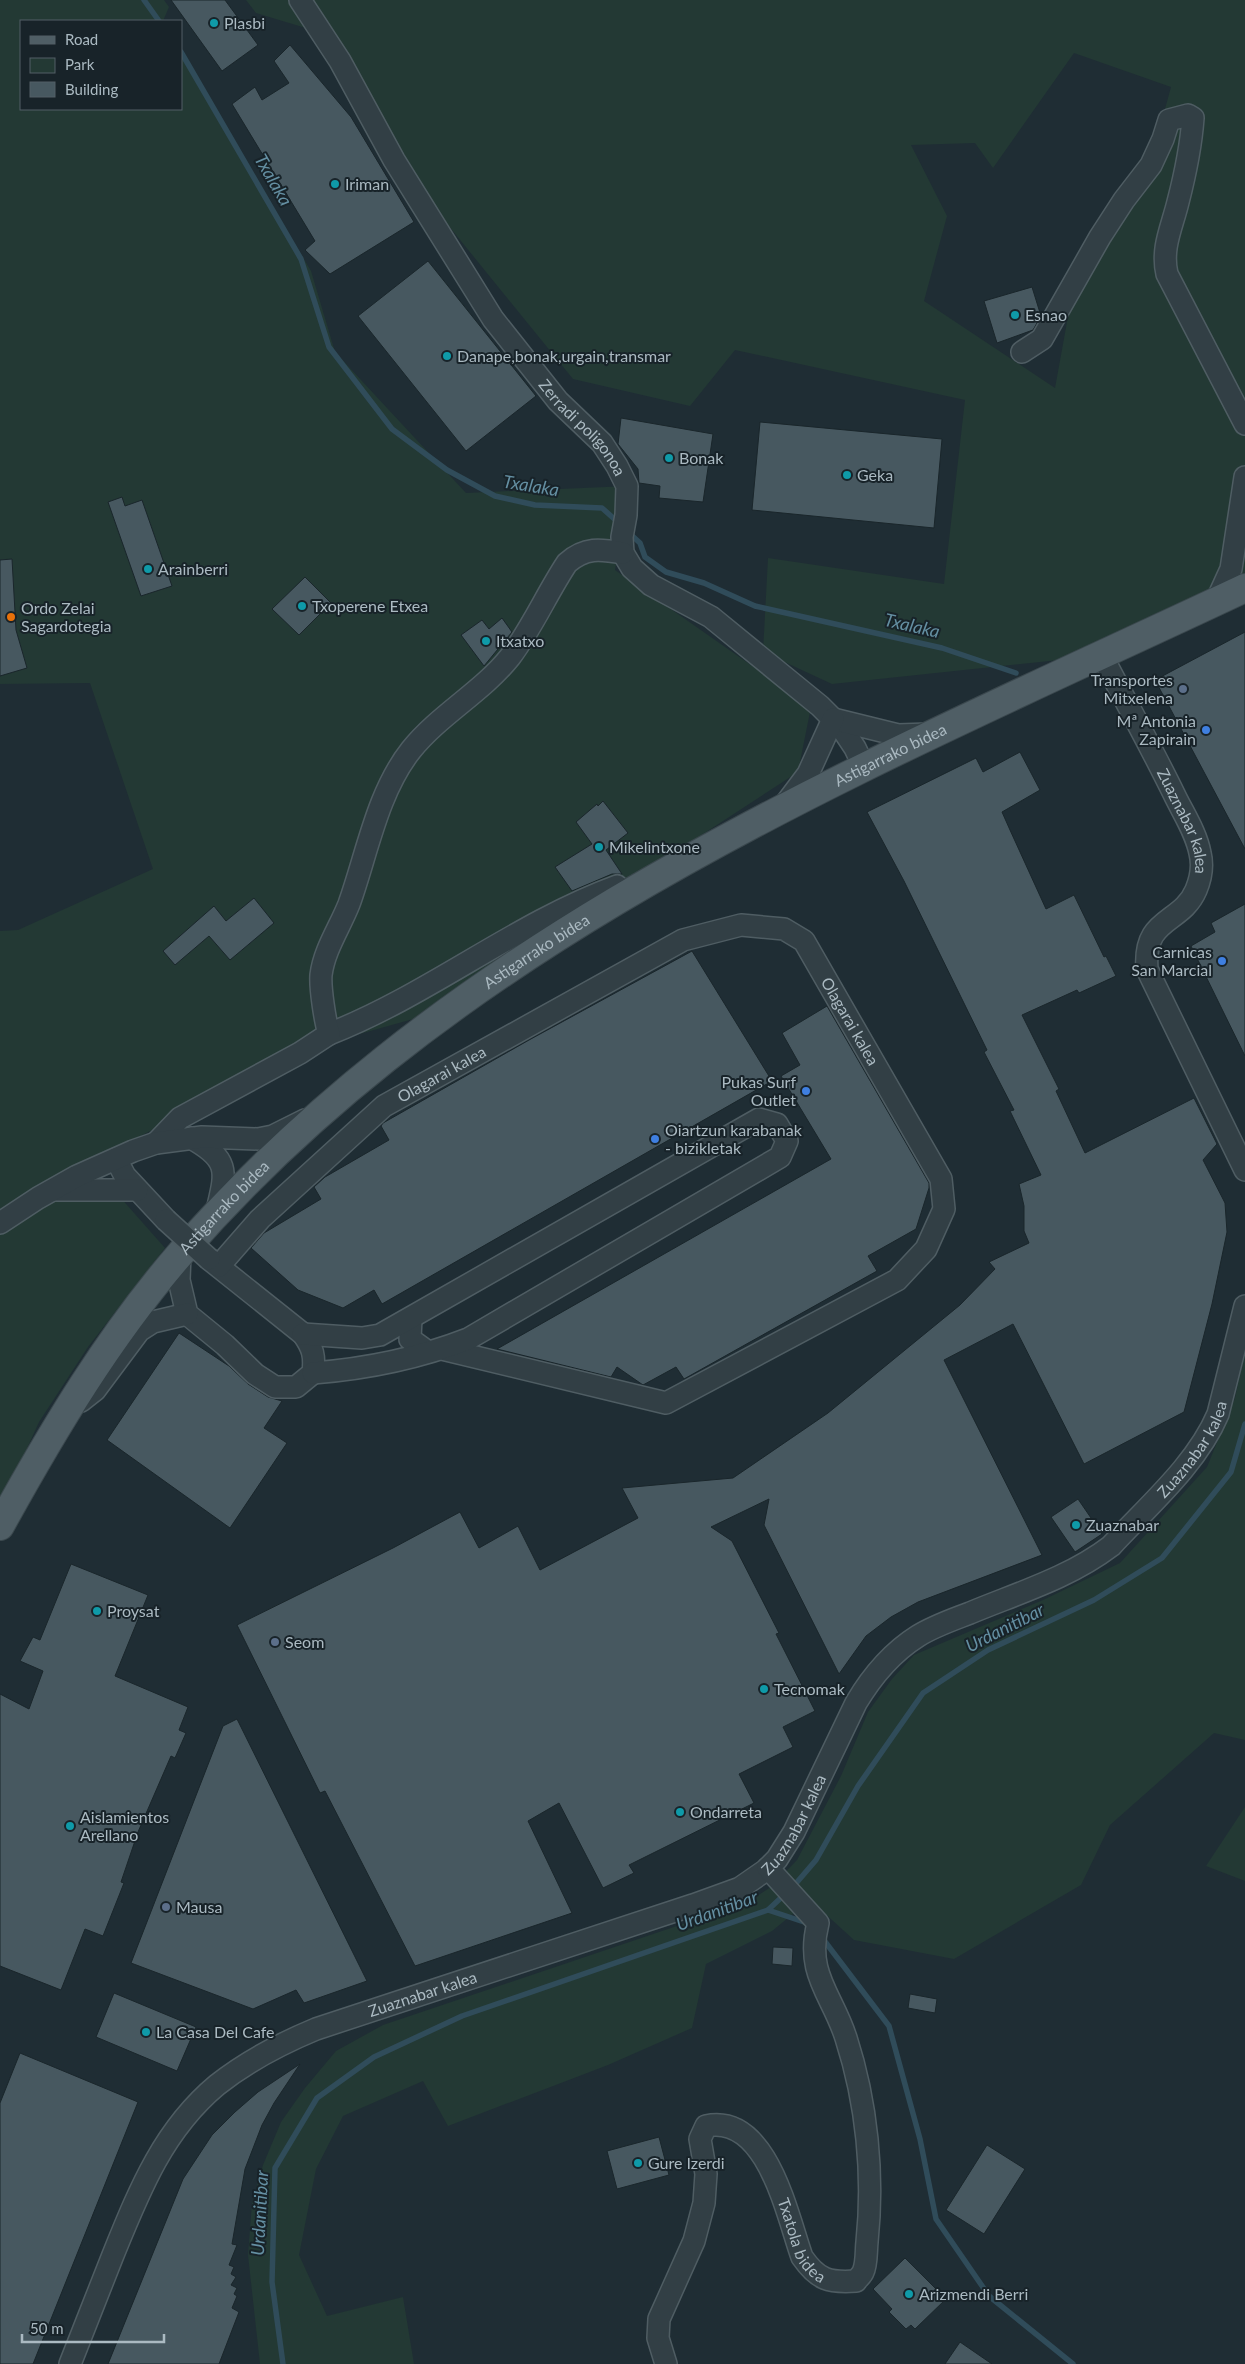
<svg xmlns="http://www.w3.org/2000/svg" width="1245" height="2364" font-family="Lato,sans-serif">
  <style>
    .green { fill: #233934; fill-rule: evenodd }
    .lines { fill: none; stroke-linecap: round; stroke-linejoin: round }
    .stream { stroke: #304c5a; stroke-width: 5.5 }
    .building { fill: #475860; stroke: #1a262b }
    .minor-casing { stroke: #4f5d63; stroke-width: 24 }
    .major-casing { stroke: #3b484e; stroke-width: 30 }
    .minor { stroke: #323f45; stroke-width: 21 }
    .major { stroke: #4f5e65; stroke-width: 28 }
    .minor-bridge-casing { stroke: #4f5d63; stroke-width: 24; stroke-linecap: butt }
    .minor-bridge { stroke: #323f45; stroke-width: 21 }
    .culture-dot { fill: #0f9aa8; stroke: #182329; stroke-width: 2 }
    .food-dot { fill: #e8710a; stroke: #182329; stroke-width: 2 }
    .service-dot { fill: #5c6f8a; stroke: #182329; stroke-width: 2 }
    .shop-dot { fill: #3f7fe0; stroke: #182329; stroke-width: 2 }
    .labels { text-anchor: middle; stroke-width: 4; stroke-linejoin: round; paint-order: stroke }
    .poi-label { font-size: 16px; fill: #abbac2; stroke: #182329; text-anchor: start }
    .street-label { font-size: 16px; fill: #abbac2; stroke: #182329 }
    .water-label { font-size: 18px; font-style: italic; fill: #648fa2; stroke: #182329 }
  </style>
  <rect width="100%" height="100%" fill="#1f2d34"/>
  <g class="green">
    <polygon points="0,0 164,0 169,7 163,21 21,21 21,109 181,109 181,52 311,271 335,352 466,493 629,486 615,570 811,707 798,772 424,1016 320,1045 89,1162 165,1248 88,1347 39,1422 0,1508 0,931 18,930 153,869 90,683 0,684"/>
    <path d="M246 0H1245V577L1059 660 832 684 763 652 768 558 944 584 965 400 735 350 690 406 573 379 435 209 329 35 256 13ZM1074 53 1171 87 1156 142 1075 278 1055 388 924 301 947 216 911 145 975 143 993 168Z"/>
    <polygon points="1245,1351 1245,1740 1214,1733 1110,1825 1081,1885 954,1959 854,1940 810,1900 772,1931 706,1964 692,2028 608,2065 448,2126 423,2081 343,2116 316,2169 299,2255 327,2316 403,2297 414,2364 260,2364 248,2255 252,2203 263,2165 281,2122 305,2088 336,2051 383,2025 748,1902 771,1887 797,1860 841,1776 868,1712 892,1679 914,1655 1043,1600 1120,1563 1207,1467 1235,1398"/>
    <polygon points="1245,1807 1245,1881 1206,1866"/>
  </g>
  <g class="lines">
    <g class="stream">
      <polyline points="144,0 159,21"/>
      <polyline points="181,52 301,259 329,347 392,429 447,470 495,496 535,505 602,508 620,524"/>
      <polyline points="628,532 640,543 645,557 666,572 704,583 755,606 942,648 1016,673"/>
      <polyline points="792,1888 816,1860 858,1786 923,1693 988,1650 1094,1600 1162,1558 1231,1472 1245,1424"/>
      <polyline points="768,1910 807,1923"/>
      <polyline points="823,1939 889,2026 920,2139 936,2219 989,2296 1073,2364"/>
      <polyline points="283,2364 272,2282 275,2168 317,2098 374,2057 462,2016 768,1910 785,1894"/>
    </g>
  </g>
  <g class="building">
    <polygon points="171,0 225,0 258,45 222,71"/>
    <polygon points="290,45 351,117 414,222 330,274 305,250 315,241 232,104 255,87 262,100 289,83 274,61"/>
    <polygon points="428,261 536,396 466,451 358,316"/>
    <polygon points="1032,287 1041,316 1033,330 997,343 984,301"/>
    <polygon points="621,418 713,434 703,502 659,498 660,486 639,483 638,469 618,444"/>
    <polygon points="760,422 942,439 934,528 752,510"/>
    <polygon points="122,497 125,506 142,500 172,586 141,596 108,502"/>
    <polygon points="12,559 16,630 27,668 0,676 0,560"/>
    <polygon points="305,577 331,603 299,635 272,609"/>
    <polygon points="502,618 512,632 484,666 461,635 482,620 489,629"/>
    <polygon points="1245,632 1245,849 1155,680"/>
    <polygon points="1020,752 1040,790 1002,812 1010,830 1046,909 1074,895 1104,957 1106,956 1116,976 1079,993 1077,990 1022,1015 1059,1089 1056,1091 1085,1153 1194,1098 1217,1144 1203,1160 1225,1203 1227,1232 1212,1304 1184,1412 1084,1464 1013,1324 944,1360 1042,1555 918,1602 891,1617 866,1636 839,1674 764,1525 769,1499 711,1527 732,1541 779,1633 776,1634 815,1711 783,1727 793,1747 739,1774 754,1803 629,1865 634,1873 603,1888 559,1803 528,1821 572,1913 415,1966 325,1791 320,1793 237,1625 393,1548 460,1512 479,1548 518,1526 540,1570 638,1518 622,1488 733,1478 828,1413 960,1305 995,1269 989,1262 1029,1243 1024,1231 1024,1206 1019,1184 1041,1175 1010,1111 1014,1110 984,1052 987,1050 904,881 867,812 976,758 983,772"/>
    <polygon points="603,801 628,833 606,850 622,874 612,874 572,891 555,867 592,844 576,822 597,804 598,806"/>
    <polygon points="254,898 274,923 230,960 209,936 175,965 163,951 214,906 226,921"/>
    <polygon points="1245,904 1245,1056 1191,946 1215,932 1211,923"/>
    <polygon points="692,951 772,1081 382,1304 374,1290 343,1308 298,1290 251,1248 264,1233 321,1199 314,1187 325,1177 389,1140 381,1126 383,1123 529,1040"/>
    <polygon points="827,1006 929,1183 929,1188 916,1229 868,1256 877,1271 684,1379 676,1367 643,1385 617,1367 611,1377 497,1349 831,1159 781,1076 800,1065 782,1033"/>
    <polygon points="179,1333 229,1366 248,1384 268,1397 282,1401 264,1428 287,1443 230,1528 107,1440"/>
    <polygon points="1078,1499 1102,1534 1075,1552 1051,1517"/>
    <polygon points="71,1564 148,1595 115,1676 188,1707 179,1730 186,1733 175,1758 171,1756 138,1832 121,1882 124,1883 103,1936 85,1929 61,1990 0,1966 0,1694 29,1709 43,1671 20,1661 33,1637 40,1640"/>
    <polygon points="237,1719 367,1981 304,2003 296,1990 253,2009 131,1963 223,1726"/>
    <polygon points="773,1947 793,1948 792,1966 772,1964"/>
    <polygon points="114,1993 196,2027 177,2071 96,2037"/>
    <polygon points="910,1994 937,1999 935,2013 908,2008"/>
    <polygon points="20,2053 138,2102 33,2364 0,2364 0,2103"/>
    <polygon points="300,2064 274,2103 262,2125 245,2169 232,2244 237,2245 229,2265 234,2267 231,2274 236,2277 231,2285 237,2288 234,2294 237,2296 232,2308 239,2312 219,2364 108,2364 183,2179 212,2135 235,2112 258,2092"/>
    <polygon points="659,2137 669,2175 617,2189 607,2151"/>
    <polygon points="987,2145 1025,2169 984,2234 946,2210"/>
    <polygon points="905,2258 946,2299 915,2329 911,2325 906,2329 889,2312 892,2309 873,2289"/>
    <polygon points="960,2342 992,2364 945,2364"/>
  </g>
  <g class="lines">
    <defs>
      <g id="minor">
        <path id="s1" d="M300 0 340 61 394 160 493 319 558 401 602 443 617 466 627 486 626 515 622 537 623 553 632 568 651 585 711 617 820 706 841 727 855 748 864 767"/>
        <path d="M1022 352 1042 339 1100 237 1124 200 1151 165 1163 139 1169 120 1188 115 1193 118C1191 146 1185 175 1178 202 1172 227 1161 248 1167 274L1245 424"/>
        <polyline points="1216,602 1231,569 1245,477"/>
        <path id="s2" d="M1102 656C1126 702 1151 747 1174 794 1183 813 1196 832 1200 853 1203 865 1201 878 1196 890 1181 925 1143 916 1147 969L1245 1170"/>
        <polyline points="833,719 898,735 929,734"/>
        <polyline points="784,806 808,774 833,719"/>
        <path d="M329 1034C429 995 516 923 617 886L626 895"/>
        <path d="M191 1138C233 1161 225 1174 216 1215"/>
        <path d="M156 1143 180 1118 300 1053 329 1034C325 1021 320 988 321 975 324 950 340 927 349 904 367 854 377 793 411 750 439 715 482 692 510 657 532 628 547 593 567 563 585 547 600 549 623 553"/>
        <polyline points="116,1159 125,1176 166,1220"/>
        <polyline points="55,1190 137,1190"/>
        <polyline points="0,1223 38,1198 77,1176 133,1151 156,1143 202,1137 258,1139 273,1136 305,1120"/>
        <path d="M180 1254 179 1280 187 1314 225 1345 255 1374 275 1387H296L313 1373C315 1356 313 1348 303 1334L209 1259"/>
        <path id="s3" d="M219 1266 260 1219 384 1106 683 940 741 925 784 929 804 941 941 1179 944 1209 926 1249 897 1280 666 1403 442 1349"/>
        <polyline points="411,1318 410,1339 428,1352"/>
        <path d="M303 1334 362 1338 380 1335 759 1119 777 1124 787 1141 780 1157 468 1339C419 1358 365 1369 313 1373"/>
        <polyline points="81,1401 95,1390 139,1331 153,1322 187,1314"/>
        <path id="s4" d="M70 2364C84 2328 99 2291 113 2255 139 2191 163 2130 217 2085 247 2061 280 2044 316 2029L693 1905 740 1888 766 1870 777 1859 794 1832 856 1703C872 1676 891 1653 918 1636 934 1626 952 1620 970 1613 1018 1593 1069 1578 1111 1546 1148 1506 1197 1464 1218 1414L1245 1306"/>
        <path id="s5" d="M666 2364 658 2338 659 2319 694 2241 704 2203 706 2174 700 2139 706 2126C767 2113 787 2215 802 2257 818 2280 829 2283 856 2281 858 2278 862 2275 863 2272 867 2264 866 2250 867 2242 874 2175 867 2103 846 2038 832 1994 805 1974 818 1923L768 1868"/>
      </g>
      <g id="major">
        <path id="s6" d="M0 1526C53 1430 109 1336 181 1253 464 928 865 767 1245 588"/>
      </g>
    </defs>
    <use href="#minor" class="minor-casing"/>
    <use href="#major" class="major-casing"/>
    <use href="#minor" class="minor"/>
    <use href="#major" class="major"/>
    <defs>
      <polyline id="minor-bridge" points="166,1220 209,1259"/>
    </defs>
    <use href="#minor-bridge" class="minor-bridge-casing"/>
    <use href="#minor-bridge" class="minor-bridge"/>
  </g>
  <g class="culture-dot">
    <circle cx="214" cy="23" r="5"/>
    <circle cx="335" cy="184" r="5"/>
    <circle cx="1015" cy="315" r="5"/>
    <circle cx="447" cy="356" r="5"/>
    <circle cx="669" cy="458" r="5"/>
    <circle cx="847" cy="475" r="5"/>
    <circle cx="148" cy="569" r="5"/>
    <circle cx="302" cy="606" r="5"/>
    <circle cx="486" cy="641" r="5"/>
    <circle cx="599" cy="847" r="5"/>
    <circle cx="1076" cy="1525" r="5"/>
    <circle cx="97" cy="1611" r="5"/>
    <circle cx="764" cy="1689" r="5"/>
    <circle cx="680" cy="1812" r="5"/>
    <circle cx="70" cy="1826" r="5"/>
    <circle cx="146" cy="2032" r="5"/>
    <circle cx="638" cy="2163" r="5"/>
    <circle cx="909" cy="2294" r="5"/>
  </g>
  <circle class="food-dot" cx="11" cy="617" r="5"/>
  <g class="service-dot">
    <circle cx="1183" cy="689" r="5"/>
    <circle cx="275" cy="1642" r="5"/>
    <circle cx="166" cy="1907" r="5"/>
  </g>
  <g class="shop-dot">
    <circle cx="1206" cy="730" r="5"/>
    <circle cx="1222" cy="961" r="5"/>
    <circle cx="806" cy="1091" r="5"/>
    <circle cx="655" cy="1139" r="5"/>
  </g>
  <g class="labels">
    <g class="poi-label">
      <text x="224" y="29">Plasbi</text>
      <text x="345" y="190">Iriman</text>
      <text x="1025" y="321">Esnao</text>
      <text x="457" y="362">Danape,bonak,urgain,transmar</text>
      <text x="679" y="464">Bonak</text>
      <text x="857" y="481">Geka</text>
      <text x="158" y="575">Arainberri</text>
      <text x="312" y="612">Txoperene Etxea</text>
      <text x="21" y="614">Ordo Zelai<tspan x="21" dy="18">Sagardotegia</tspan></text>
      <text x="496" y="647">Itxatxo</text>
      <text x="1173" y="686" text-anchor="end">Transportes<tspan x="1173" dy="18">Mitxelena</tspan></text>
      <text x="1196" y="727" text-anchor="end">Mª Antonia<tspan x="1196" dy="18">Zapirain</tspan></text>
      <text x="609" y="853">Mikelintxone</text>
      <text x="1212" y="958" text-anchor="end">Carnicas<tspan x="1212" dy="18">San Marcial</tspan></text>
      <text x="796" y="1088" text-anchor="end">Pukas Surf<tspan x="796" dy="18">Outlet</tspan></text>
      <text x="665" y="1136">Oiartzun karabanak<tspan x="665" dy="18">- bizikletak</tspan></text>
      <text x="1086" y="1531">Zuaznabar</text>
      <text x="107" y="1617">Proysat</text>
      <text x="285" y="1648">Seom</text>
      <text x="774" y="1695">Tecnomak</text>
      <text x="690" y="1818">Ondarreta</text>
      <text x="80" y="1823">Aislamientos<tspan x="80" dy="18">Arellano</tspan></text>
      <text x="176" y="1913">Mausa</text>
      <text x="156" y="2038">La Casa Del Cafe</text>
      <text x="648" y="2169">Gure Izerdi</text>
      <text x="919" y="2300">Arizmendi Berri</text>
    </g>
    <g class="street-label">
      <text dy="6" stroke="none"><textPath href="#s1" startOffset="514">Zerradi poligonoa</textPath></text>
      <text dy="6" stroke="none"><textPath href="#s6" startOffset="1201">Astigarrako bidea</textPath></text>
      <text dy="6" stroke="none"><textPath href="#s2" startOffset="185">Zuaznabar kalea</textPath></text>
      <text dy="6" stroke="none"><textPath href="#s6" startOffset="796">Astigarrako bidea</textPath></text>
      <text dy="6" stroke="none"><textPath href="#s3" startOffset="791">Olagarai kalea</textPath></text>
      <text dy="6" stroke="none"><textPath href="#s3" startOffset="296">Olagarai kalea</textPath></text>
      <text dy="6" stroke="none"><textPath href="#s6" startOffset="391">Astigarrako bidea</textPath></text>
      <text dy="6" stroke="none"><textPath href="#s4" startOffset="1535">Zuaznabar kalea</textPath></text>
      <text dy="6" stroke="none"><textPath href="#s4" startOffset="965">Zuaznabar kalea</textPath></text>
      <text dy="6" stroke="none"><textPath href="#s4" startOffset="545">Zuaznabar kalea</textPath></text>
      <text dy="6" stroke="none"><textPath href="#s5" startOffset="412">Txatola bidea</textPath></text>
    </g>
    <g class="water-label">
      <text transform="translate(273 180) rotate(60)" y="6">Txalaka</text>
      <text transform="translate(531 486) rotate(9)" y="6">Txalaka</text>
      <text transform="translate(912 626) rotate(13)" y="6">Txalaka</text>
      <text transform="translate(1005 1628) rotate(-27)" y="6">Urdanitibar</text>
      <text transform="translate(717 1911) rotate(-20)" y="6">Urdanitibar</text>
      <text transform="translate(260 2213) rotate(-87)" y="6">Urdanitibar</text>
    </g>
  </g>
  <rect x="20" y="20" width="162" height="90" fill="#182329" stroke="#535f66"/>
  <rect x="30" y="36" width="25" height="8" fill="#4f5e65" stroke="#535f66"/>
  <text x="65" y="45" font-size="15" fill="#abbac2">Road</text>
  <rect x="30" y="58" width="25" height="15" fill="#233934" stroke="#535f66"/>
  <text x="65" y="70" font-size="15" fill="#abbac2">Park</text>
  <rect x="30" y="82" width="25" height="15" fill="#475860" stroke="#535f66"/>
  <text x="65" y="95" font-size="15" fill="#abbac2">Building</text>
  <path d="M22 2334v8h142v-8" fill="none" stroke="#abbac2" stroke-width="2.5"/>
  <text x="30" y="2334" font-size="15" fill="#abbac2" stroke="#182329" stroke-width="4" paint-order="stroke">50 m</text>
</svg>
